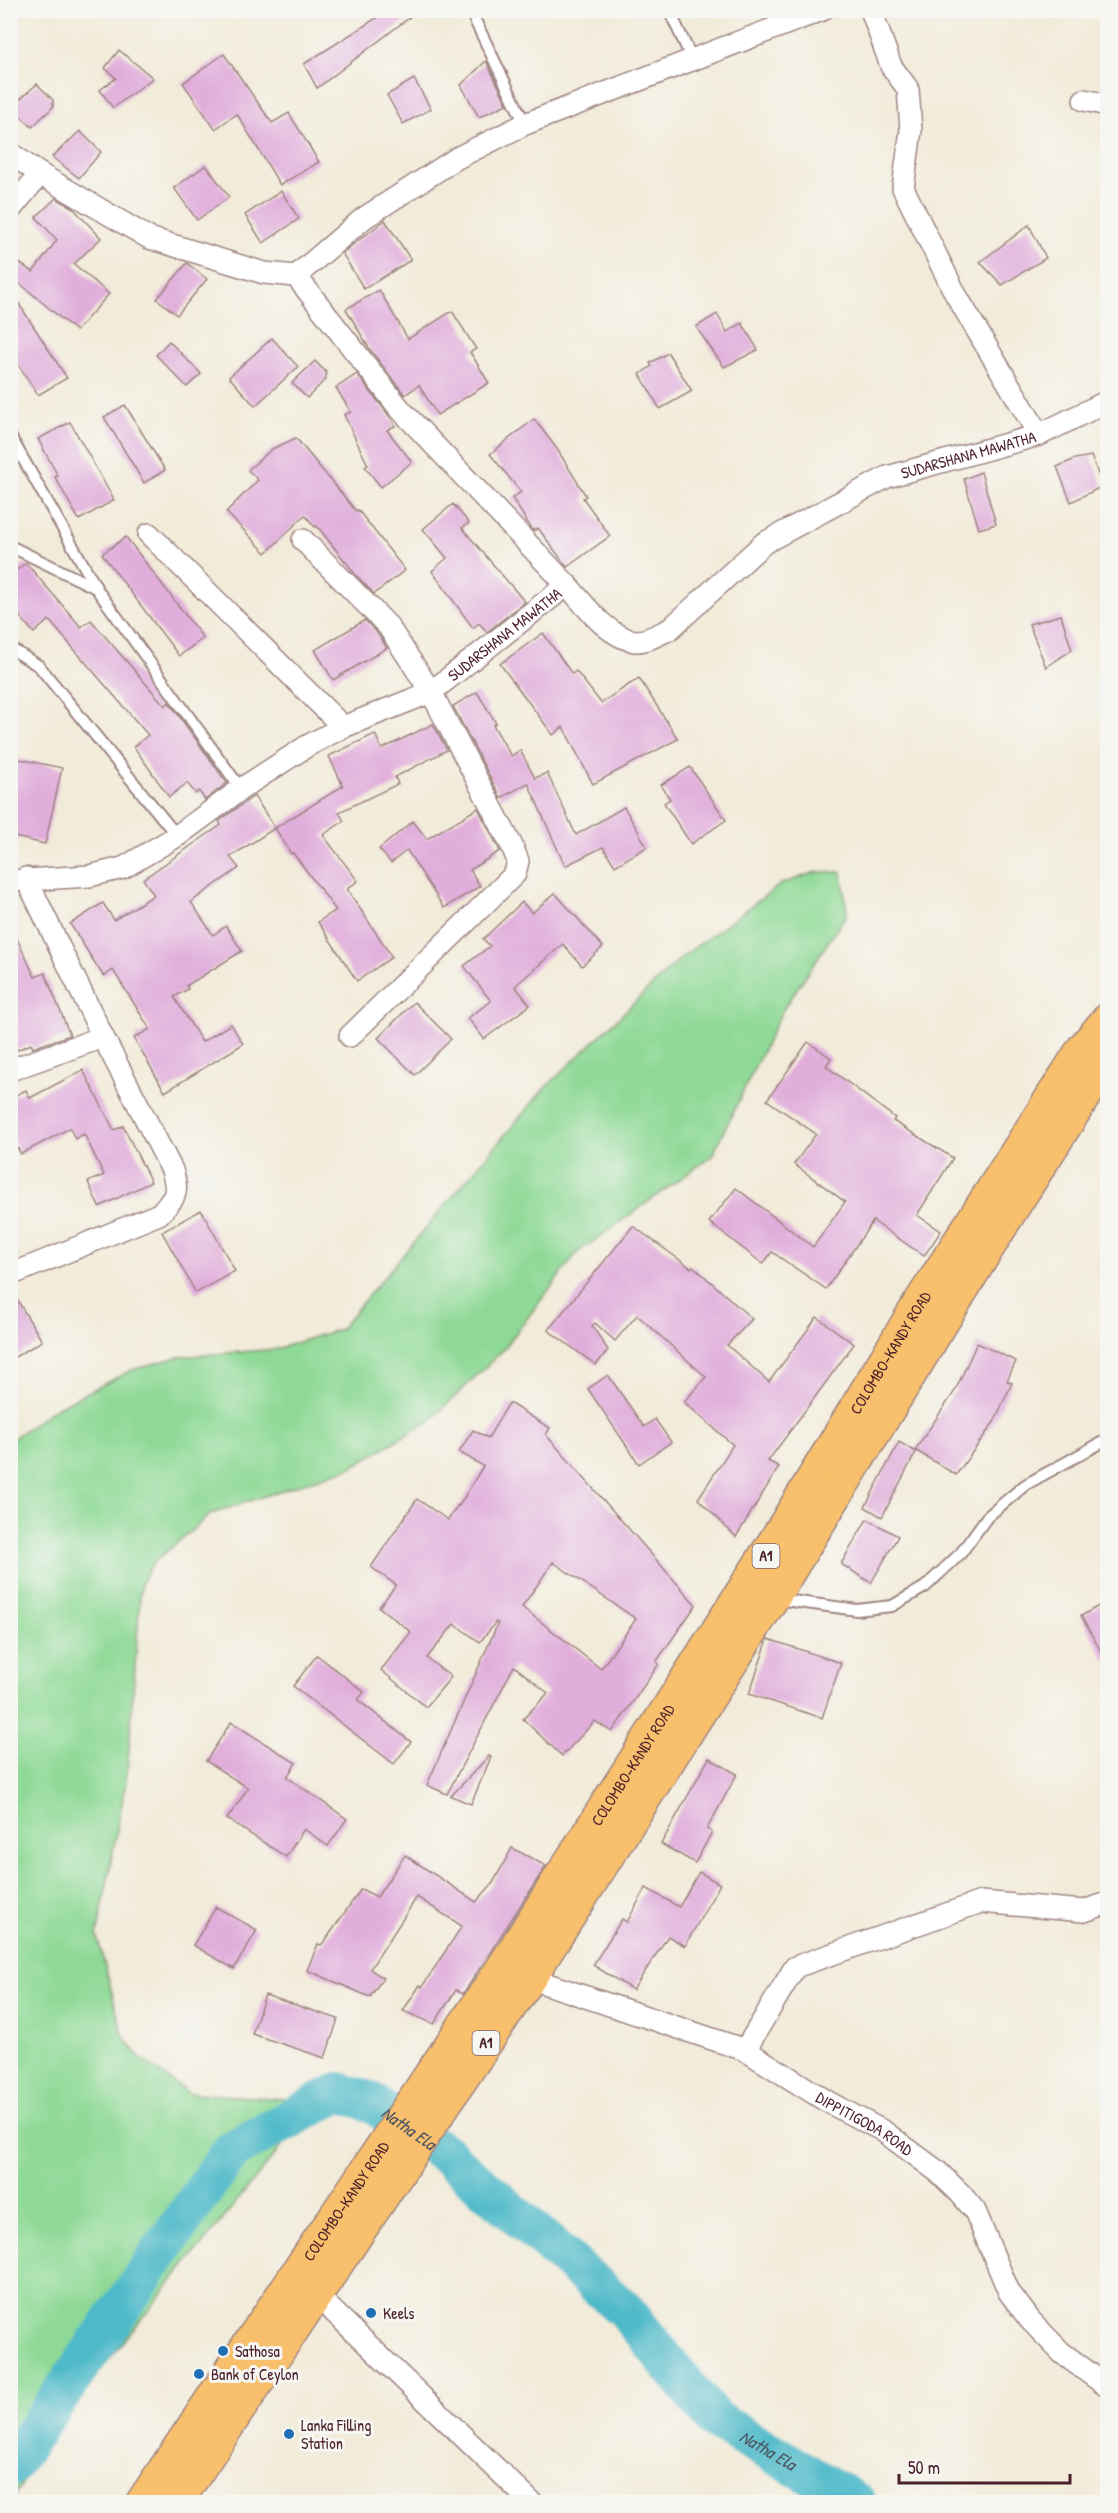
<svg xmlns="http://www.w3.org/2000/svg" width="1118" height="2513" font-family="'Patrick Hand',sans-serif">
  <style>
    .green { fill: #8fd996; stroke: #6c7c60; stroke-width: 1.5 }
    .lines { fill: none; stroke-linecap: round; stroke-linejoin: round }
    .river { stroke: #4db9c9; stroke-width: 40 }
    .building { fill: #e1aedb; fill-rule: evenodd }
    .lane-casing { stroke: #9e8582; stroke-width: 14 }
    .street-casing { stroke: #9e8582; stroke-width: 24 }
    .highway-casing { stroke: #9e8582; stroke-width: 36 }
    .lane { stroke: #fff; stroke-width: 10 }
    .street { stroke: #fff; stroke-width: 21 }
    .highway { stroke: #f8bf6c; stroke-width: 33 }
    .poi-dot { fill: #1f6fb2; stroke: #f6f6f2; stroke-width: 2 }
    .labels { text-anchor: middle; stroke-width: 6; stroke-linejoin: round; paint-order: stroke }
    .shield { fill: #f6f6f2; stroke: #7e6067; stroke-width: 1.5 }
    .shield-label { font-size: 15px; font-weight: bold; fill: #4a1f2b }
    .street-label { font-size: 16px; fill: #4a1f2b; stroke: #f6f6f2 }
    .poi-label { font-size: 16px; fill: #4a1f2b; stroke: #f6f6f2; text-anchor: start }
    .water-label { font-size: 18px; font-style: italic; fill: #4b5562; stroke: #f6f6f2 }
  </style>
  <rect width="100%" height="100%" fill="#f6f6f2"/>
  <filter id="ink" filterUnits="userSpaceOnUse"><feTurbulence type="fractalNoise" baseFrequency=".0167" numOctaves="2"/><feDisplacementMap in="SourceGraphic" scale="12" xChannelSelector="R" yChannelSelector="G"/><feConvolveMatrix kernelMatrix="1 2 1 2 8 2 1 2 1" color-interpolation-filters="sRGB"/></filter>
  <filter id="wash" filterUnits="userSpaceOnUse"><feTurbulence type="fractalNoise" baseFrequency=".008" numOctaves="4" result="noise"/><feDisplacementMap in="SourceGraphic" scale="24" xChannelSelector="R" yChannelSelector="G"/><feGaussianBlur stdDeviation="1.35" result="paint"/><feColorMatrix in="noise" values="0 0 0 0 0 0 0 0 0 0 0 0 0 0 0 0 0 1.4 0 .05"/><feComposite in="paint" operator="in"/></filter>
  <g filter="url(#wash)">
    <rect width="100%" height="100%" fill="#f2ebd9"/>
    <polygon class="green" points="816,872 842,872 847,914 782,1011 712,1156 577,1253 503,1350 431,1420 352,1467 211,1514 153,1563 141,1584 127,1776 97,1936 123,2035 140,2058 188,2093 286,2099 293,2126 285,2142 64,2415 11,2502 11,1440 54,1409 132,1370 178,1357 276,1349 340,1329 543,1090 682,957 781,884"/>
    <g class="lines">
      <path class="river" id="s1" d="M10 2467 231 2151 339 2092 369 2101 448 2156 625 2310 714 2419 856 2502"/>
    </g>
    <g id="blocks">
      <g class="building">
        <polygon points="389,10 419,10 317,88 304,64"/>
        <polygon points="119,50 153,78 113,108 100,90 116,78 105,68"/>
        <polygon points="224,54 272,123 289,113 319,162 280,185 237,114 215,129 183,83"/>
        <polygon points="486,61 507,104 479,117 461,85"/>
        <polygon points="414,79 431,109 403,124 387,95"/>
        <polygon points="37,84 53,100 53,107 32,127 11,107"/>
        <polygon points="80,131 101,152 79,178 52,157"/>
        <polygon points="206,165 229,197 197,220 174,188"/>
        <polygon points="281,191 299,219 263,243 245,215"/>
        <polygon points="56,198 73,208 101,238 74,264 109,294 76,331 10,275 10,257 33,272 57,240 36,217"/>
        <polygon points="385,220 411,260 364,289 342,253"/>
        <polygon points="1029,225 1046,258 1002,285 980,262"/>
        <polygon points="187,263 207,279 177,315 157,299"/>
        <polygon points="10,290 67,378 38,395 10,352"/>
        <polygon points="379,290 408,339 452,311 476,349 470,352 489,383 437,415 419,385 405,395 369,348 346,309"/>
        <polygon points="717,314 727,332 742,323 758,350 724,367 696,327"/>
        <polygon points="272,338 298,367 255,406 229,377"/>
        <polygon points="169,341 201,374 187,387 156,355"/>
        <polygon points="668,353 692,391 660,409 640,374 652,366 650,363"/>
        <polygon points="315,361 326,372 326,379 307,398 292,383"/>
        <polygon points="357,374 390,417 395,426 387,430 412,462 381,487 365,467 368,465 344,415 351,412 336,388"/>
        <polygon points="125,405 165,470 144,483 104,417"/>
        <polygon points="534,419 557,449 586,496 583,498 610,536 567,567 538,528 533,531 512,498 521,492 490,454"/>
        <polygon points="70,422 114,500 79,520 55,477 58,476 38,439"/>
        <polygon points="296,438 356,511 358,510 405,570 374,594 356,575 317,526 315,527 305,515 266,553 226,512 258,480 248,470 272,449"/>
        <polygon points="1091,456 1103,486 1071,502 1057,467 1075,459"/>
        <polygon points="981,472 996,524 979,529 964,479"/>
        <polygon points="453,504 469,523 462,528 525,602 487,632 479,623 473,628 432,571 447,558 423,529"/>
        <polygon points="126,537 203,638 179,656 102,554"/>
        <polygon points="26,563 81,627 91,620 165,706 169,702 227,783 205,800 199,791 196,794 187,783 169,797 134,747 148,735 49,620 34,633 10,605 10,575"/>
        <polygon points="1061,615 1072,650 1046,667 1029,624"/>
        <polygon points="365,620 378,634 387,648 333,680 315,650"/>
        <polygon points="543,633 572,674 576,671 601,703 639,678 678,739 593,784 563,727 553,735 500,664"/>
        <polygon points="477,692 496,723 493,725 511,756 520,750 535,778 547,773 576,835 624,807 647,847 615,866 603,847 565,866 528,783 501,798 453,706"/>
        <polygon points="433,724 447,750 395,777 398,784 339,812 344,821 323,835 358,881 347,889 392,957 357,981 318,922 336,910 293,853 291,854 275,828 343,786 329,756 375,734 382,749"/>
        <polygon points="10,757 62,768 45,844 10,836"/>
        <polygon points="690,767 726,820 691,844 664,803 670,799 661,785"/>
        <polygon points="254,796 275,828 230,857 239,868 191,902 213,935 226,926 242,951 186,986 188,989 174,997 202,1042 231,1024 243,1044 165,1092 134,1038 150,1029 113,970 104,976 102,974 70,924 103,903 114,920 154,895 143,879 221,825 219,821"/>
        <polygon points="478,808 500,851 470,870 480,886 444,908 407,850 391,863 379,849 413,821 427,839"/>
        <polygon points="555,893 603,947 582,966 563,944 515,986 530,1005 484,1039 468,1018 491,1001 464,966 490,946 483,939 522,902 532,913"/>
        <polygon points="10,924 35,977 45,973 70,1035 33,1048 31,1044 10,1053"/>
        <polygon points="414,1002 451,1039 415,1075 378,1038"/>
        <polygon points="808,1042 831,1058 826,1066 895,1118 893,1121 953,1158 917,1215 941,1231 924,1256 873,1221 826,1289 772,1252 763,1264 709,1222 736,1188 813,1247 845,1202 794,1164 816,1134 767,1100"/>
        <polygon points="83,1070 114,1130 123,1126 151,1182 99,1207 88,1182 104,1175 84,1134 75,1139 70,1128 21,1154 10,1135 10,1098 26,1090 30,1098"/>
        <polygon points="201,1210 235,1271 196,1293 162,1232"/>
        <polygon points="633,1226 691,1268 693,1266 752,1319 727,1345 769,1382 817,1317 854,1344 768,1461 779,1467 736,1537 698,1499 733,1445 684,1402 706,1377 637,1315 615,1341 595,1323 592,1326 608,1350 596,1365 548,1330"/>
        <polygon points="10,1288 42,1341 10,1360"/>
        <polygon points="977,1343 1016,1361 1007,1381 1012,1383 994,1422 956,1475 915,1450 955,1391"/>
        <polygon points="608,1375 644,1427 655,1419 671,1442 639,1464 588,1389"/>
        <path d="M509 1403 550 1428 546 1435 696 1605 656 1662 659 1664 612 1732 595 1721 562 1756 523 1719 548 1693 514 1666 447 1794 427 1785 498 1623 496 1622 480 1642 454 1624 427 1658 451 1677 426 1707 381 1670 411 1632 379 1607 396 1585 371 1567 417 1499 448 1520 458 1505 459 1506 483 1466 459 1452 473 1430 488 1438ZM553 1562 636 1619 601 1669 522 1607Z"/>
        <polygon points="899,1442 916,1452 882,1517 865,1507"/>
        <polygon points="867,1519 898,1536 871,1583 841,1564"/>
        <polygon points="1107,1601 1107,1662 1081,1616"/>
        <polygon points="768,1639 841,1663 822,1718 749,1694"/>
        <polygon points="317,1655 364,1692 358,1700 411,1742 394,1764 293,1686"/>
        <polygon points="231,1722 296,1763 287,1777 347,1819 328,1846 304,1829 286,1857 227,1819 248,1788 206,1761"/>
        <polygon points="489,1756 491,1757 471,1804 451,1796"/>
        <polygon points="709,1758 737,1774 707,1829 712,1832 695,1863 661,1844"/>
        <polygon points="512,1848 546,1866 463,1994 456,1990 434,2024 403,2011 420,1985 422,1987 462,1926 417,1897 370,1969 383,1978 370,1997 307,1970 318,1944 321,1945 325,1941 361,1889 377,1897 405,1855 476,1902 493,1883"/>
        <polygon points="699,1872 720,1884 685,1946 668,1936 633,1990 593,1965 622,1919 627,1922 646,1888 679,1907"/>
        <polygon points="216,1907 257,1930 234,1969 193,1945"/>
        <polygon points="265,1995 338,2019 325,2058 252,2034"/>
      </g>
    </g>
  </g>
  <g filter="url(#ink)">
    <use href="#blocks" fill-opacity="0" stroke="#9e8582" stroke-width="1.5"/>
    <g class="lines">
      <defs>
        <g id="lane">
          <polyline points="470,10 525,124"/>
          <polyline points="669,10 693,61"/>
          <polyline points="10,436 96,587"/>
          <polyline points="10,546 96,588 241,789"/>
          <polyline points="10,648 39,666 177,836"/>
          <polyline points="777,1599 857,1610 892,1606 925,1587 961,1553 987,1517 1025,1485 1108,1439"/>
        </g>
        <g id="street">
          <polyline points="871,10 891,66 908,89 911,130 903,188 956,295 1039,435"/>
          <polyline points="1084,100 1108,105"/>
          <polyline points="10,153 40,174 149,238 264,273 296,276 364,218 457,158 525,124 822,10"/>
          <polyline points="10,210 40,174"/>
          <polyline points="296,276 400,409 567,585"/>
          <polyline points="149,534 343,727"/>
          <polyline points="303,540 388,626 431,692 512,846 518,861 515,874 350,1036"/>
          <path id="s2" d="M10 881 89 876 123 868 177 836 241 789 307 746 343 727 431 692 567 585C584 604 607 637 635 641 646 642 661 633 670 629L764 543 887 477 1039 435 1108 401"/>
          <polyline points="10,1070 103,1037"/>
          <path d="M10 1275 159 1214C176 1197 179 1194 172 1170L103 1037 26 878"/>
          <path id="s3" d="M529 1978 745 2050 828 2102 883 2131 937 2171 960 2193 975 2211 1009 2292 1030 2320 1062 2353 1108 2387"/>
          <polyline points="745,2050 795,1967 981,1902 1084,1911 1108,1903"/>
          <polyline points="307,2286 531,2502"/>
        </g>
        <g id="highway">
          <path id="s4" d="M143 2502 503 1968 784 1527 917 1308 1084 1048 1108 1020"/>
          <polyline points="176,2502 529,1978 772,1598 1010,1211 1083,1097 1108,1064"/>
        </g>
      </defs>
      <use href="#lane" class="lane-casing"/>
      <use href="#street" class="street-casing"/>
      <use href="#highway" class="highway-casing"/>
      <use href="#lane" class="lane"/>
      <use href="#street" class="street"/>
      <use href="#highway" class="highway"/>
    </g>
  </g>
  <g class="poi-dot">
    <circle cx="371" cy="2313" r="6"/>
    <circle cx="223" cy="2351" r="6"/>
    <circle cx="199" cy="2374" r="6"/>
    <circle cx="289" cy="2434" r="6"/>
  </g>
  <g class="labels">
    <g class="shield">
      <rect x="752.5" y="1544" width="27" height="24" rx="4.5"/>
      <rect x="472.5" y="2031" width="27" height="24" rx="4.5"/>
    </g>
    <g class="shield-label">
      <text x="766" y="1561">A1</text>
      <text x="486" y="2048">A1</text>
    </g>
    <g class="street-label">
      <text dy="6" stroke="none"><textPath href="#s2" startOffset="1122">SUDARSHANA MAWATHA</textPath></text>
      <text dy="6" stroke="none"><textPath href="#s2" startOffset="564">SUDARSHANA MAWATHA</textPath></text>
      <text dy="6" stroke="none"><textPath href="#s4" startOffset="1371">COLOMBO-KANDY ROAD</textPath></text>
      <text dy="6" stroke="none"><textPath href="#s4" startOffset="885">COLOMBO-KANDY ROAD</textPath></text>
      <text dy="6" stroke="none"><textPath href="#s3" startOffset="368">DIPPITIGODA ROAD</textPath></text>
      <text dy="6" stroke="none"><textPath href="#s4" startOffset="363">COLOMBO-KANDY ROAD</textPath></text>
    </g>
    <g class="poi-label">
      <text x="383" y="2319">Keels</text>
      <text x="235" y="2357">Sathosa</text>
      <text x="211" y="2380">Bank of Ceylon</text>
      <text x="301" y="2431">Lanka Filling<tspan x="301" dy="18">Station</tspan></text>
    </g>
    <g class="water-label">
      <text dy="6" stroke="none"><textPath href="#s1" startOffset="588">Natha Ela</textPath></text>
      <text dy="6" stroke="none"><textPath href="#s1" startOffset="1074">Natha Ela</textPath></text>
    </g>
  </g>
  <rect width="1118" height="2513" fill="none" stroke="#f6f6f2" stroke-width="36"/>
  <path d="M899 2474v9h171v-9" fill="none" stroke="#4a1f2b" stroke-width="3"/>
  <text x="908" y="2474" font-size="18" fill="#4a1f2b" stroke="#f6f6f2" stroke-width="4.5" paint-order="stroke">50 m</text>
</svg>
